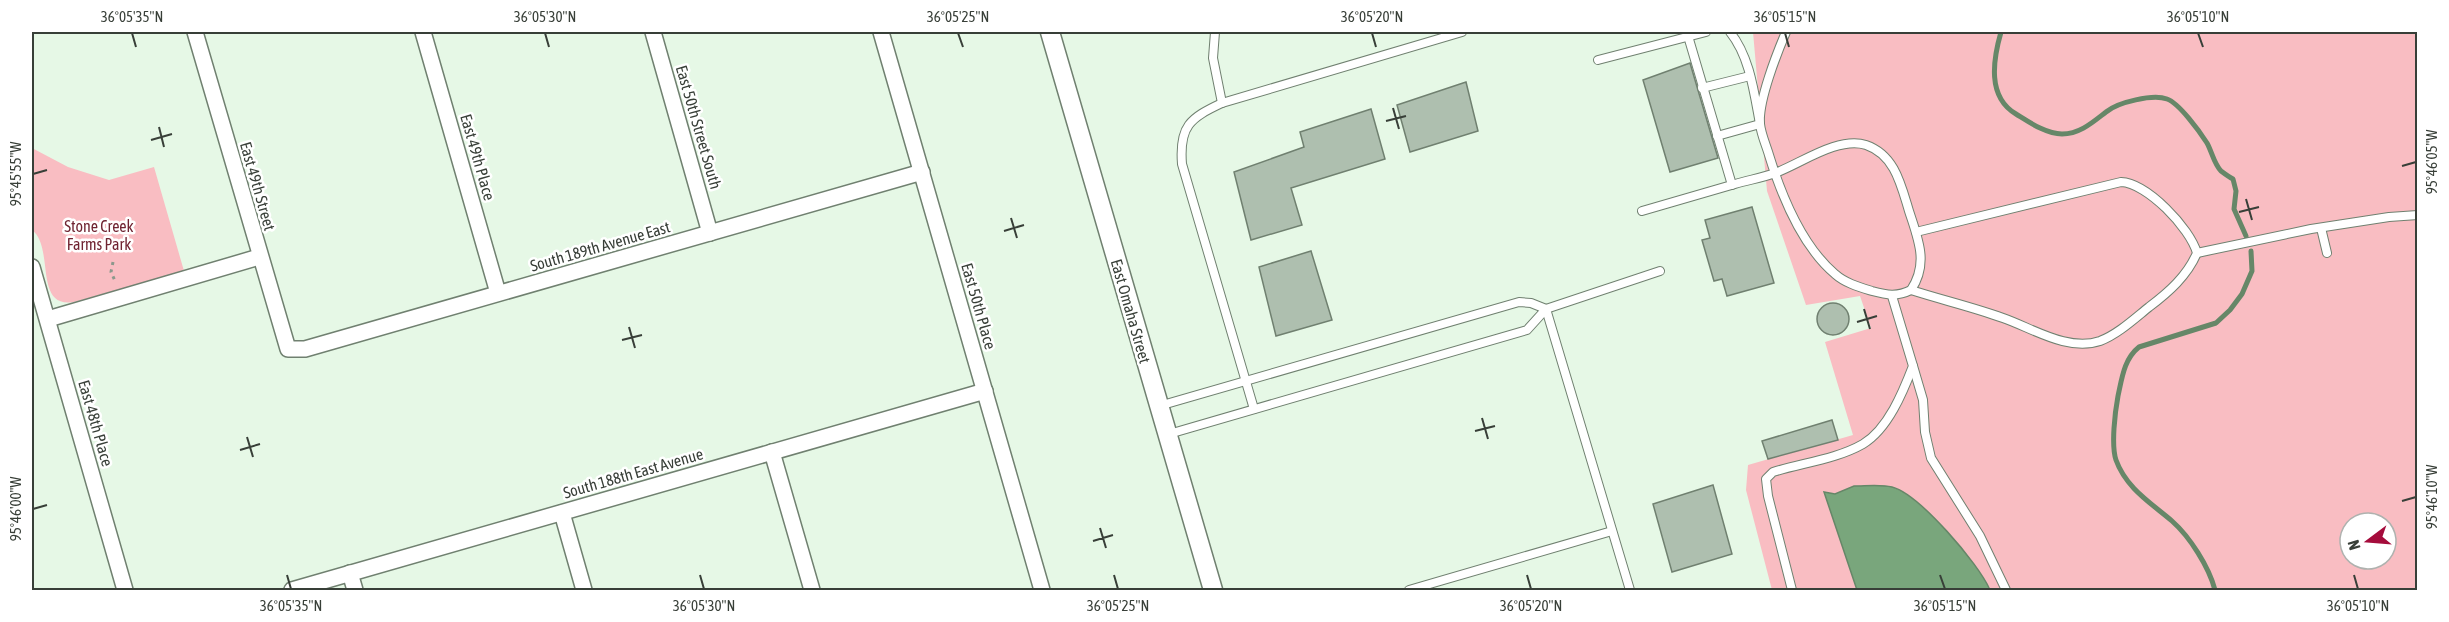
<svg xmlns="http://www.w3.org/2000/svg" width="2449" height="622" font-family="'Asap Condensed',sans-serif">
  <style>
    .green { fill: #f9bdc2; fill-rule: evenodd }
    .water { fill: #79a67c; stroke: #668768; stroke-width: 1.5 }
    .lines { fill: none; stroke-linecap: round; stroke-linejoin: round }
    .stream { stroke: #668768; stroke-width: 5 }
    .building { fill: #aebfaf; stroke: #708070; stroke-width: 1.5 }
    .service-casing { stroke: #708070; stroke-width: 10 }
    .minor-casing { stroke: #708070; stroke-width: 18 }
    .tertiary-casing { stroke: #708070; stroke-width: 21 }
    .path { stroke: #8c988c; stroke-width: 3; stroke-dasharray: 3 4.5; stroke-linecap: butt }
    .service { stroke: #fff; stroke-width: 8 }
    .minor { stroke: #fff; stroke-width: 15 }
    .tertiary { stroke: #fff; stroke-width: 18 }
    .ticks { fill: none; stroke: #383f38; stroke-width: 2 }
    .labels { text-anchor: middle; stroke-width: 5; stroke-linejoin: round; paint-order: stroke }
    .street-label { font-size: 16px; fill: #383f38; stroke: #fff }
    .park-label { font-size: 16px; fill: #702432; stroke: #fff }
    .neatline { fill: none; stroke: #383f38; stroke-width: 2 }
    .ticks-label { font-size: 15px; text-anchor: middle; fill: #383f38 }
  </style>
  <rect width="100%" height="100%" fill="#e6f8e6"/>
  <g class="green">
    <path d="M1753 32H2417V590H1772L1746 490 1748 465 1853 435 1825 342 1871 328 1860 296 1806 305 1767 191ZM2350 523H2386V559H2350Z"/>
    <path d="M32 148 68 167 109 180 154 167 184 271 74 302C33 309 55 247 32 230Z"/>
  </g>
  <path class="water" d="M1854 486C1866 486 1880 484 1892 487 1919 494 1979 564 1990 590H1857L1824 492 1835 494Z"/>
  <g class="lines">
    <g class="stream">
      <path d="M2001 32C1993 60 1987 97 2016 114 2029 122 2046 134 2062 134 2080 134 2093 122 2106 112 2118 102 2153 94 2167 99 2179 103 2200 132 2207 143 2212 152 2214 164 2221 171 2225 174 2229 177 2233 179L2236 191 2234 209 2246 236"/>
      <path d="M2215 590C2209 567 2190 537 2172 521 2151 503 2126 488 2116 460 2111 445 2115 412 2118 396 2122 378 2124 359 2139 347L2216 323 2230 310 2242 294 2252 271 2251 251"/>
    </g>
  </g>
  <g class="building">
    <polygon points="1690,63 1718,158 1670,172 1643,80"/>
    <polygon points="1466,82 1478,131 1410,152 1397,105"/>
    <polygon points="1371,109 1385,159 1291,188 1302,225 1251,240 1234,172 1304,147 1300,132"/>
    <polygon points="1752,207 1774,283 1727,296 1722,279 1714,281 1702,240 1710,238 1705,220"/>
    <polygon points="1311,251 1332,320 1276,336 1259,267"/>
    <circle cx="1833" cy="319" r="16"/>
    <polygon points="1832,420 1838,440 1768,459 1762,441"/>
    <polygon points="1713,485 1732,554 1672,572 1653,504"/>
  </g>
  <g class="lines">
    <defs>
      <g id="service">
        <polyline points="1215,32 1213,58 1222,103"/>
        <polyline points="1688,36 1732,185"/>
        <polyline points="1598,60 1706,32"/>
        <polyline points="1702,88 1750,76"/>
        <path d="M1717 136 1760 124C1754 92 1750 57 1730 32"/>
        <path d="M1642 211C1673 202 1704 193 1735 184 1748 180 1762 178 1775 173 1800 164 1838 136 1866 145 1895 155 1901 185 1909 211 1918 239 1929 263 1911 290 1897 297 1887 295 1872 291 1859 287 1845 283 1835 274 1802 246 1781 194 1769 155 1766 145 1761 134 1760 124 1758 101 1777 53 1786 32"/>
        <polyline points="2321,228 2327,253"/>
        <polyline points="2197,253 2311,229 2389,217 2418,215"/>
        <path d="M1911 290C1942 300 1973 307 2003 318 2032 328 2068 352 2100 341 2118 334 2134 319 2149 307 2169 292 2187 276 2197 253 2190 228 2147 183 2121 182L1916 232"/>
        <polyline points="1913,366 1923,400 1925,432 1931,458 1980,536 2006,590"/>
        <polyline points="1159,406 1519,302 1531,303 1546,309 1630,590"/>
        <path d="M1254 409 1182 164C1179 126 1190 118 1222 103L1462 32"/>
        <polyline points="1169,434 1527,330 1546,309 1660,271"/>
        <polyline points="1409,590 1612,531"/>
        <path d="M1792 590 1768 496 1766 479 1773 472C1802 463 1837 459 1863 444 1888 429 1903 392 1913 366L1892 296"/>
      </g>
      <g id="minor">
        <polyline points="195,32 288,349 305,349 922,172"/>
        <polyline points="423,32 498,293"/>
        <polyline points="653,32 710,233"/>
        <polyline points="881,32 1042,590"/>
        <polyline points="32,267 125,590"/>
        <polyline points="48,319 259,257"/>
        <polyline points="772,452 812,590"/>
        <polyline points="562,513 584,590"/>
        <polyline points="350,573 355,590"/>
        <polyline points="292,590 985,391"/>
      </g>
      <polyline id="tertiary" points="1050,32 1213,590"/>
    </defs>
    <use href="#service" class="service-casing"/>
    <use href="#minor" class="minor-casing"/>
    <use href="#tertiary" class="tertiary-casing"/>
    <polyline class="path" points="113,262 111,272 116,283"/>
    <use href="#service" class="service"/>
    <use href="#minor" class="minor"/>
    <use href="#tertiary" class="tertiary"/>
  </g>
  <path class="ticks" d="M132 33 136 47M545 33 549 47M958 33 963 47M1372 33 1376 47M1785 33 1789 47M2198 33 2203 47M1393 108 1399 129M1386 121 1406 116M159 127 164 147M151 140 172 134M2402 166 2416 162M33 174 47 170M2246 199 2252 220M2239 212 2259 207M1011 218 1017 238M1004 231 1024 225M1864 309 1870 329M1857 322 1877 316M629 327 635 348M622 340 642 335M1482 418 1488 439M1475 431 1495 426M247 437 253 457M240 450 260 444M2402 501 2416 497M33 509 47 505M1100 528 1106 548M1093 541 1113 535M287 575 291 589M700 575 704 589M1114 575 1118 589M1527 575 1531 589M1940 575 1945 589M2354 575 2358 589"/>
  <g class="labels">
    <g class="street-label">
      <text transform="translate(699 127) rotate(74)" y="6">East 50th Street South</text>
      <text transform="translate(478 157) rotate(74)" y="6">East 49th Place</text>
      <text transform="translate(258 186) rotate(74)" y="6">East 49th Street</text>
      <text transform="translate(600 246) rotate(-16)" y="6">South 189th Avenue East</text>
      <text transform="translate(979 306) rotate(74)" y="6">East 50th Place</text>
      <text transform="translate(1131 311) rotate(74)" y="6">East Omaha Street</text>
      <text transform="translate(96 423) rotate(74)" y="6">East 48th Place</text>
      <text transform="translate(633 473) rotate(-16)" y="6">South 188th East Avenue</text>
    </g>
    <g class="park-label">
      <text x="99" y="232">Stone Creek<tspan x="99" dy="18">Farms Park</tspan></text>
    </g>
  </g>
  <rect width="2449" height="622" fill="none" stroke="#ffffff" stroke-width="66"/>
  <g transform="translate(2368 541) rotate(254)"><circle r="28" fill="#ffffff" stroke="#afb2af" stroke-width="1.5"/>
  <path d="M0-4.5L10 22L0 15L-10 22Z" fill="#a50c3c"/>
  <text y="-9" font-size="16" font-weight="bold" text-anchor="middle" fill="#383f38">N</text>
  </g>
  <rect x="33" y="33" width="2383" height="556" class="neatline"/>
  <g class="ticks-label">
    <text x="132" y="22">36°05'35"N</text>
    <text x="545" y="22">36°05'30"N</text>
    <text x="958" y="22">36°05'25"N</text>
    <text x="1372" y="22">36°05'20"N</text>
    <text x="1785" y="22">36°05'15"N</text>
    <text x="2198" y="22">36°05'10"N</text>
    <text transform="translate(2432 162) rotate(-90)" y="5">95°46'05"W</text>
    <text transform="translate(16 174) rotate(-90)" y="5">95°45'55"W</text>
    <text transform="translate(2432 497) rotate(-90)" y="5">95°46'10"W</text>
    <text transform="translate(16 509) rotate(-90)" y="5">95°46'00"W</text>
    <text x="291" y="611">36°05'35"N</text>
    <text x="704" y="611">36°05'30"N</text>
    <text x="1118" y="611">36°05'25"N</text>
    <text x="1531" y="611">36°05'20"N</text>
    <text x="1945" y="611">36°05'15"N</text>
    <text x="2358" y="611">36°05'10"N</text>
  </g>
</svg>
